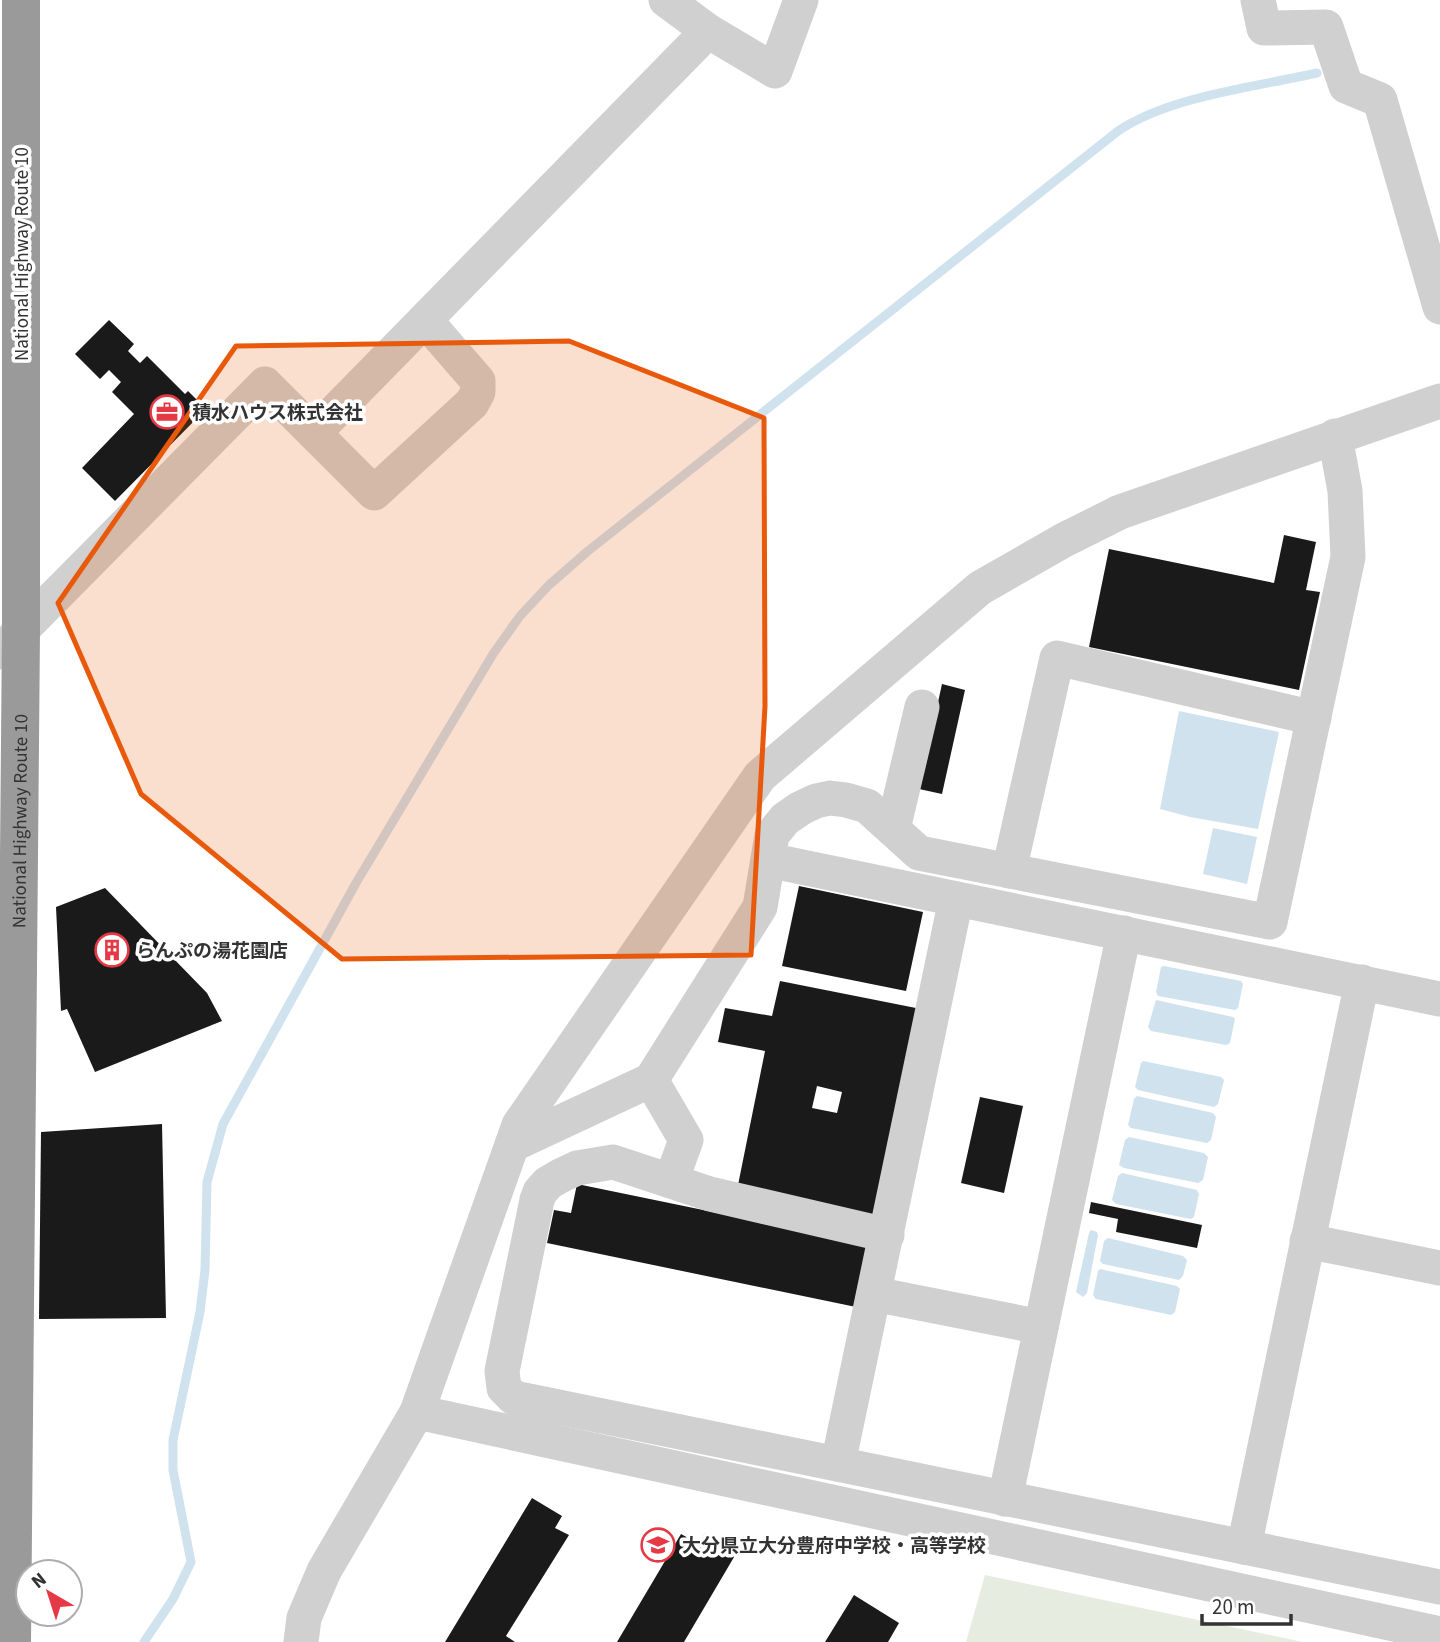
<svg xmlns="http://www.w3.org/2000/svg" width="1440" height="1642" font-family="'Source Sans 3','Noto Sans JP',sans-serif">
  <style>
    .green { fill: #e6ecdf }
    .water { fill: #cfe2ee }
    .lines { fill: none; stroke-linecap: round; stroke-linejoin: round }
    .stream { stroke: #cfe2ee; stroke-width: 9 }
    .building { fill: #1a1a1a; fill-rule: evenodd }
    .minor { stroke: #d0d0d0; stroke-width: 35 }
    .highway { stroke: #9a9a9a; stroke-width: 38 }
    .marked { fill: #e8590c; fill-opacity: 0.2; stroke: #e8590c; stroke-width: 5; stroke-linejoin: round }
    .labels { text-anchor: middle; stroke-width: 7; stroke-linejoin: round; paint-order: stroke }
    .street-label { font-size: 19px; fill: #333; stroke: #fff }
    .poi-label { font-size: 19px; font-weight: bold; fill: #333; stroke: #fff; text-anchor: start }
  </style>
  <rect width="100%" height="100%" fill="#fff"/>
  <polygon class="green" points="985,1575 1303,1642 966,1642"/>
  <g class="water">
    <polygon points="1179,711 1279,732 1258,829 1190,817 1160,809"/>
    <polygon points="1213,828 1257,837 1247,884 1203,874"/>
    <polygon points="1164,966 1241,981 1243,984 1238,1008 1235,1010 1158,996 1156,992 1161,967"/>
    <polygon points="1156,1000 1233,1017 1235,1019 1230,1043 1226,1045 1151,1031 1148,1027"/>
    <polygon points="1143,1061 1221,1077 1224,1080 1218,1104 1214,1107 1138,1090 1135,1087 1141,1063"/>
    <polygon points="1137,1096 1213,1113 1216,1117 1211,1140 1207,1143 1131,1128 1128,1125 1134,1099"/>
    <polygon points="1129,1137 1204,1153 1208,1157 1203,1180 1198,1183 1124,1168 1119,1165 1125,1140"/>
    <polygon points="1122,1173 1197,1190 1199,1194 1194,1217 1191,1219 1116,1204 1112,1200 1118,1176"/>
    <polygon points="1091,1230 1097,1232 1098,1235 1087,1293 1083,1297 1076,1292 1089,1233"/>
    <polygon points="1108,1238 1183,1256 1187,1260 1183,1276 1179,1280 1103,1264 1100,1261 1104,1241"/>
    <polygon points="1100,1269 1177,1286 1180,1289 1175,1312 1171,1315 1096,1299 1093,1295 1098,1271"/>
  </g>
  <g class="lines">
    <path class="stream" d="M144 1642 173 1599 191 1562 173 1470V1440L200 1312 205 1270 207 1182 223 1124 356 883 493 654 520 616 549 585 588 551 1118 131C1170 96 1255 87 1317 73"/>
  </g>
  <g class="building">
    <polygon points="109,320 134,344 128,351 140,363 147,356 185,394 188,391 206,409 115,501 82,468 134,414 112,392 121,382 109,370 100,379 75,354"/>
    <polygon points="1284,535 1316,542 1306,590 1320,592 1299,690 1089,647 1109,549 1274,583"/>
    <polygon points="942,684 965,690 942,794 919,789"/>
    <polygon points="799,886 923,912 906,991 782,966"/>
    <polygon points="105,888 207,993 222,1021 95,1072 67,1009 61,1011 56,907"/>
    <path d="M780 981 921 1009 878 1218 737 1190 765 1051 718 1042 725 1008 772 1016ZM817 1086 842 1092 837 1113 812 1108Z"/>
    <polygon points="980,1097 1023,1106 1004,1193 961,1183"/>
    <polygon points="162,1124 166,1318 39,1319 41,1132"/>
    <polygon points="577,1184 869,1244 856,1307 547,1243 554,1210 571,1213"/>
    <polygon points="1091,1202 1202,1225 1197,1248 1116,1232 1118,1219 1089,1213"/>
    <polygon points="532,1498 562,1516 555,1528 569,1535 506,1636 515,1642 445,1642"/>
    <polygon points="705,1533 737,1552 684,1642 617,1642 681,1534 699,1544"/>
    <polygon points="854,1595 899,1623 888,1642 825,1642"/>
  </g>
  <g class="lines">
    <g class="minor">
      <polyline points="666,0 708,31 775,71 801,0"/>
      <polyline points="1258,0 1264,28 1326,27 1346,86 1380,100 1440,307"/>
      <polyline points="314,433 708,31"/>
      <polyline points="0,652 265,384 374,493 472,403 478,392 478,381 425,320"/>
      <polyline points="893,829 922,707"/>
      <polyline points="768,860 1440,999"/>
      <polyline points="1009,871 1057,658 1314,718"/>
      <polyline points="651,1080 686,1140 671,1181"/>
      <polyline points="512,1145 651,1080 760,907 772,835 785,819 801,808 816,801 830,798 846,800 867,806 919,853 1270,922 1348,557 1345,491 1335,436"/>
      <polyline points="887,1235 710,1194 613,1162 577,1168 560,1176 548,1183 540,1192 537,1200 502,1371 504,1388 514,1398 1440,1587"/>
      <polyline points="1307,1241 1440,1268"/>
      <polyline points="874,1294 1041,1327"/>
      <polyline points="417,1412 1440,1634"/>
      <polyline points="838,1464 956,899"/>
      <polyline points="1005,1499 1124,933"/>
      <polyline points="1244,1547 1362,982"/>
      <polyline points="301,1642 304,1618 324,1571 417,1412 519,1125 760,776 980,588 1064,540 1120,512 1440,401"/>
    </g>
    <path class="highway" id="s1" d="M12 1642 21 630V0"/>
  </g>
  <path class="marked" d="M569 341 764 418 765 706 751 955 342 959 141 794 58 603 236 346Z"/>
  <defs>
    <symbol id="office-ring" viewBox="-11 -11 22 22"><circle r="9.5" fill="#fff" stroke="#e63946" stroke-width="1.5"/><path d="M-6-3h4V-5.5h4V-3h4V5H-6ZM-1-4.5V-3h2v-1.5ZM-6 0V1H6V0Z" fill="#e63946"/></symbol>
    <symbol id="building-ring" viewBox="-11 -11 22 22"><circle r="9.5" fill="#fff" stroke="#e63946" stroke-width="1.5"/><path d="M-4-6H4V6H1V3H-1V6H-4ZM-2.5-4.3h1.7v1.8h-1.7ZM.8-4.3h1.7v1.8H.8ZM-2.5-1h1.7V.8h-1.7ZM.8-1h1.7V.8H.8Z" fill="#e63946"/></symbol>
    <symbol id="school-ring" viewBox="-11 -11 22 22"><circle r="9.5" fill="#fff" stroke="#e63946" stroke-width="1.5"/><path d="M0-5L7-2L0 1L-7-2ZM-4 1L0 2.5L4 1V4Q0 6-4 4Z" fill="#e63946"/></symbol>
  </defs>
  <g fill-rule="evenodd">
    <use href="#office-ring" x="148" y="393" width="38" height="38"/>
    <use href="#building-ring" x="93" y="931" width="38" height="38"/>
    <use href="#school-ring" x="639" y="1526" width="38" height="38"/>
  </g>
  <g class="labels">
    <g class="street-label">
      <text transform="translate(21 254) rotate(-90)" y="7">National Highway Route 10</text>
      <text dy="7" stroke="none"><textPath href="#s1" startOffset="821">National Highway Route 10</textPath></text>
    </g>
    <g class="poi-label">
      <text x="192" y="419">積水ハウス株式会社</text>
      <text x="136" y="957">らんぷの湯花園店</text>
      <text x="682" y="1552">大分県立大分豊府中学校・高等学校</text>
    </g>
  </g>
  <g transform="translate(49 1593) rotate(321)"><circle r="33" fill="#ffffff" stroke="#adadad" stroke-width="2"/>
  <path d="M0-5L12 26L0 18L-12 26Z" fill="#e63946"/>
  <text y="-10" font-size="19" font-weight="bold" text-anchor="middle" fill="#333333">N</text>
  </g>
  <path d="M1202 1614v10h89v-10" fill="none" stroke="#333333" stroke-width="3.5"/>
  <text x="1212" y="1614" font-size="21" fill="#333333" stroke="#ffffff" stroke-width="5" paint-order="stroke">20 m</text>
</svg>
